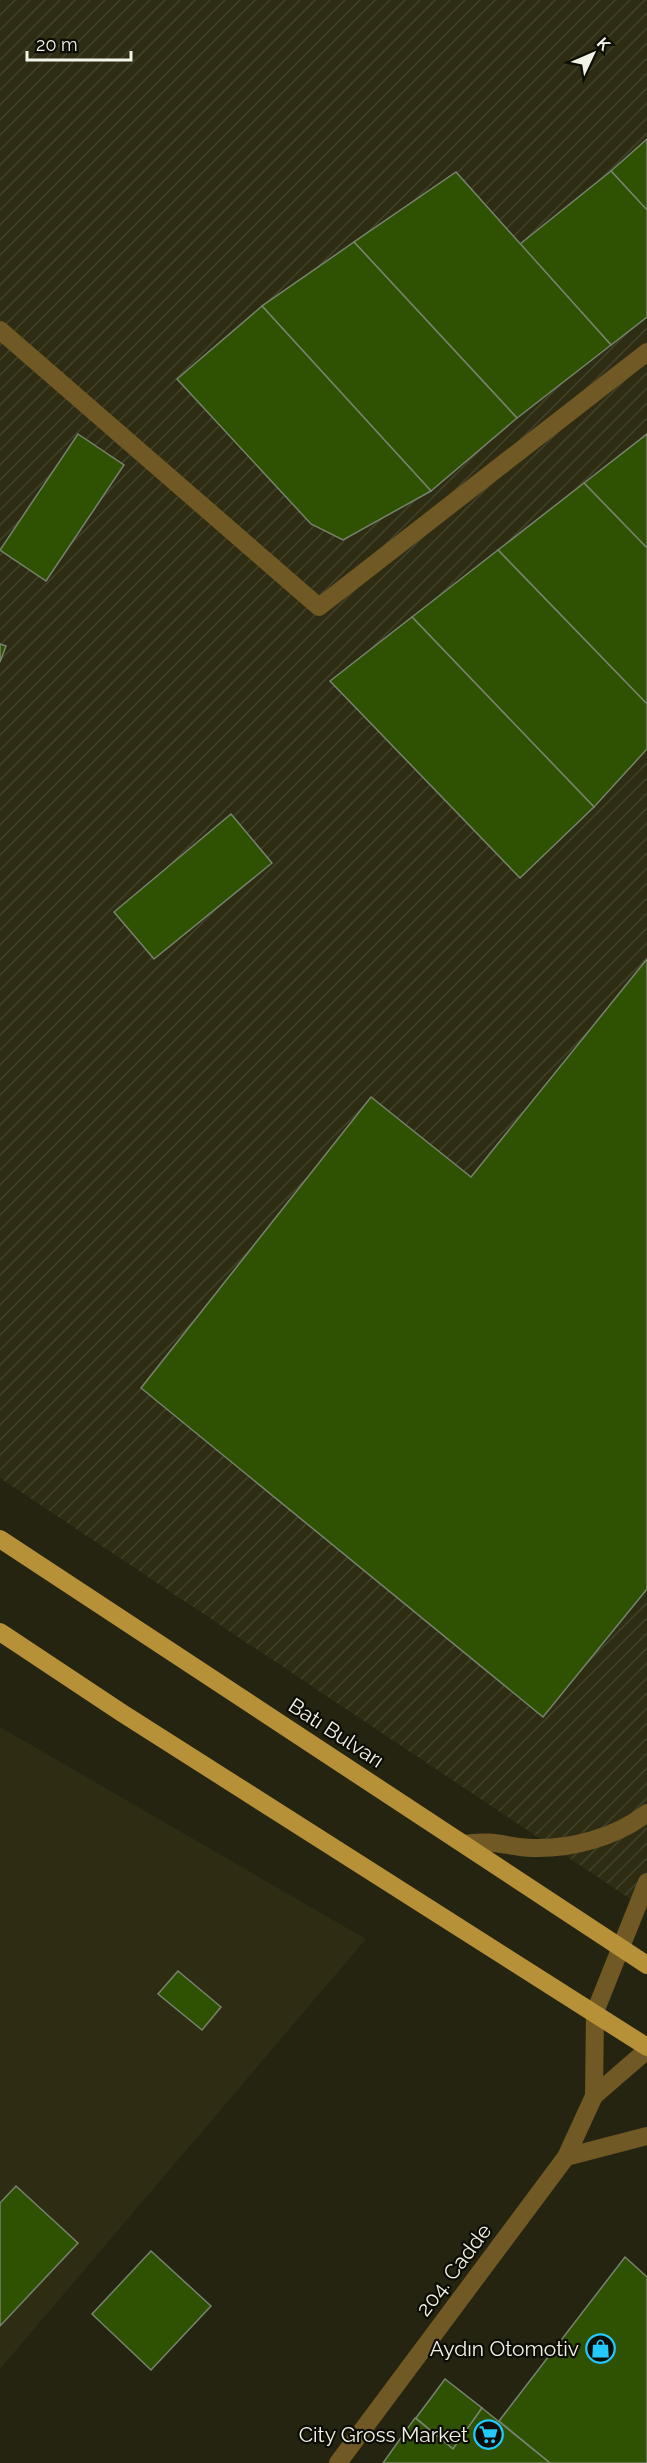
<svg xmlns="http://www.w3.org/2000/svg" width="647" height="2463" font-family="Raleway,sans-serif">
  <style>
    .built { fill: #2e2d13 }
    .industrial { fill: url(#industrial-furrows) }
    .building { fill: #2f5202; stroke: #77836f; stroke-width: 1.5 }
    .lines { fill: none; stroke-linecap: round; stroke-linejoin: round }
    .minor { stroke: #715925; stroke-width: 18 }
    .major { stroke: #b79138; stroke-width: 18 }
    .labels { text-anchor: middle; stroke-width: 4.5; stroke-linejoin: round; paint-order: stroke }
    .street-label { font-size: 21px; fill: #f2f3e7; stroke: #0d0d05 }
    .poi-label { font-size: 21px; fill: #f2f3e7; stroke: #0d0d05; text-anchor: end }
  </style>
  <defs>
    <pattern id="industrial-furrows" width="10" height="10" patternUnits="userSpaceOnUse" patternTransform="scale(1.5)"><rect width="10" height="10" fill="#2e2d13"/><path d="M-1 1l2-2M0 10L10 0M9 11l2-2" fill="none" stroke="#42422a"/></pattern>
  </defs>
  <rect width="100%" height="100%" fill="#242411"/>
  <polygon class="built" points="0,1727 366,1939 0,2369"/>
  <polygon class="industrial" points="0,0 647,0 647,1910 0,1478"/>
  <g class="building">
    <polygon points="647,139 647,210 611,171"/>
    <polygon points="611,171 647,210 647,317 611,345 520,244"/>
    <polygon points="456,172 611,345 517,418 354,242"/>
    <polygon points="354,242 517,418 431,491 262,306"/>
    <polygon points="262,306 431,491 343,540 311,524 177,379"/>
    <polygon points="78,434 124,465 46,581 0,550"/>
    <polygon points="647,434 647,548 584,483"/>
    <polygon points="584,483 647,548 647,704 498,550"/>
    <polygon points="498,550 647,704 647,749 594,807 412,617"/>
    <polygon points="412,617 594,807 520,878 330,681"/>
    <polygon points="0,644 6,646 0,662"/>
    <polygon points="231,814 272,863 154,959 114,912"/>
    <polygon points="647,959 647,1589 543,1717 141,1388 371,1097 471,1177"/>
    <polygon points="178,1971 221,2007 202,2030 158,1994"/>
    <polygon points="16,2186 78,2243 0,2326 0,2203"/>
    <polygon points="151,2251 211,2306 151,2370 92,2314"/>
    <polygon points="625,2257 647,2277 647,2463 550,2463 499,2421"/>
    <polygon points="445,2379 482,2408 453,2449 416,2418"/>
    <polygon points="482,2408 550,2463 383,2463 415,2418 453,2449"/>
  </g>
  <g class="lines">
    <g class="minor">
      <polyline points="0,330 319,607 647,352"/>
      <path d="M464 1844C494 1839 506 1847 533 1848 572 1849 616 1837 647 1813"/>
      <polyline points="594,2096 647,2050"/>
      <polyline points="566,2157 647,2136"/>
      <polyline points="338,2463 566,2157 594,2096 595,2012 647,1882"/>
    </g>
    <g class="major">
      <polyline points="0,1539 647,1965"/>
      <polyline points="0,1632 122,1713 647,2047"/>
    </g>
  </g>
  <defs>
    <symbol id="shop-ring" viewBox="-11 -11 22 22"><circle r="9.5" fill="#0d0d05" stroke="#23c9fe" stroke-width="1.5"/><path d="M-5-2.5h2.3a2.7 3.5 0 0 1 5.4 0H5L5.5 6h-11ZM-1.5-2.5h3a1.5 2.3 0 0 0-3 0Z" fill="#23c9fe"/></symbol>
    <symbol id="supermarket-ring" viewBox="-11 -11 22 22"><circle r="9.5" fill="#0d0d05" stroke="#23c9fe" stroke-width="1.5"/><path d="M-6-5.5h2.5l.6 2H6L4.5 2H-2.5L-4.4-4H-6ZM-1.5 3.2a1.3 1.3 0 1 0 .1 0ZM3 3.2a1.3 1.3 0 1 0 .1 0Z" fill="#23c9fe"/></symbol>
  </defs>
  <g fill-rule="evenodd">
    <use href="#shop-ring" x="584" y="2332" width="33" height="33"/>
    <use href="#supermarket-ring" x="472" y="2418" width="33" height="33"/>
  </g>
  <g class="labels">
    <g class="street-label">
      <text transform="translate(336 1733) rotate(33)" y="7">Batı Bulvarı</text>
      <text transform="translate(454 2270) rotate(-53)" y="7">204. Cadde</text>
    </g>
    <g class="poi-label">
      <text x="579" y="2356">Aydın Otomotiv</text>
      <text x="468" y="2442">City Gross Market</text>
    </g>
  </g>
  <g transform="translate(593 54) rotate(46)" stroke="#0d0d05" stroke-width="4.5" paint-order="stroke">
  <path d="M0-4.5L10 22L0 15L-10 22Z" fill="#f2f3e7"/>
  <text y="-9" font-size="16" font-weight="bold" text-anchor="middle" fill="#f2f3e7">K</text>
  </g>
  <path d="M27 51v9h104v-9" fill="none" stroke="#f2f3e7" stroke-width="3"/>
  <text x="36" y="51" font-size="18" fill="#f2f3e7" stroke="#0d0d05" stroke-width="4.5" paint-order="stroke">20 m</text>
</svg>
